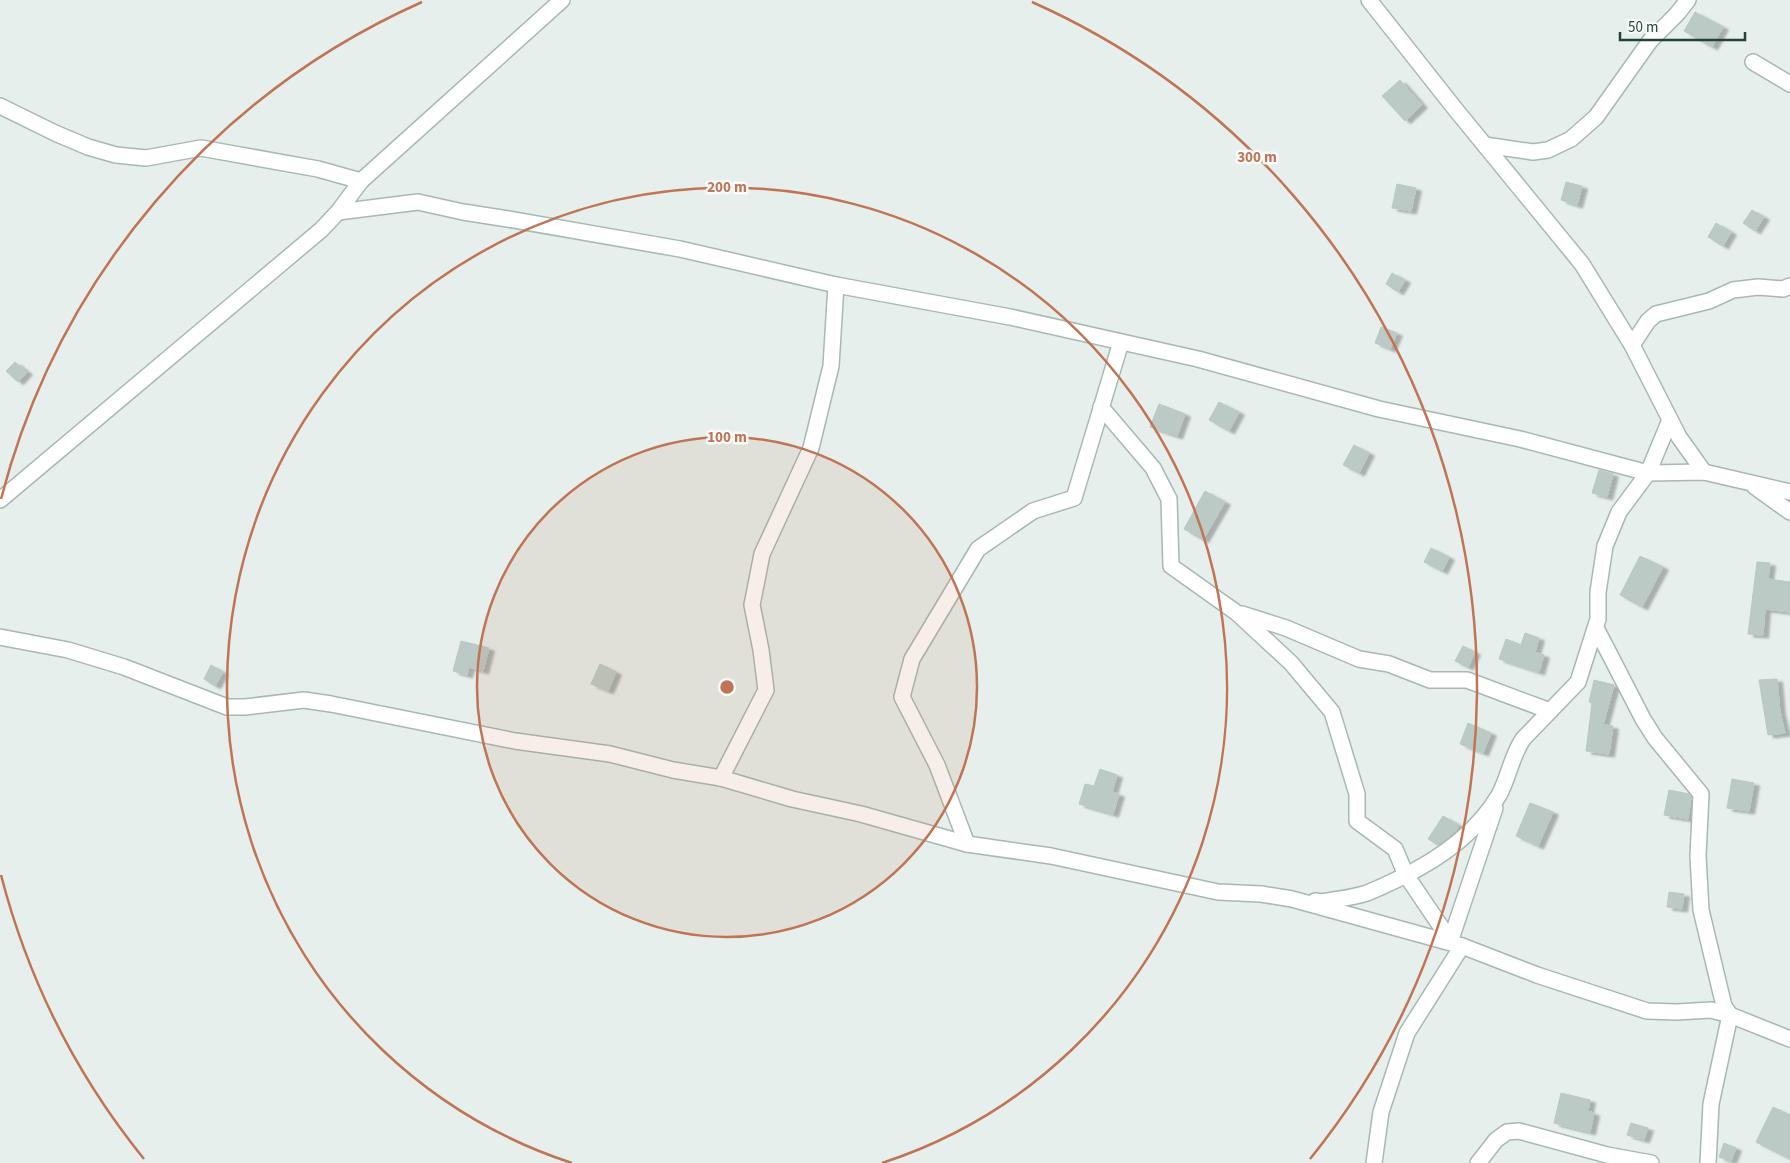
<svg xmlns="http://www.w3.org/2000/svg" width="1790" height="1163" font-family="'Source Sans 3',sans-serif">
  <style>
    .building { fill: #bbcac4; stroke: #b8c9c2; filter: url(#shadow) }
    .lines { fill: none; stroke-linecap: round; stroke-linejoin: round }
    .street-casing { stroke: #a8b8b2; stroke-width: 18 }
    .street { stroke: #fff; stroke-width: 15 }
    .ring { fill: none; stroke: #c07456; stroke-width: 2.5 }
    .centre { fill: #c07456; stroke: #f7fbf9; stroke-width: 2.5 }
    .ring-label { font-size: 15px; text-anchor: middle; font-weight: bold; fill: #c07456; stroke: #f7fbf9; stroke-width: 5; stroke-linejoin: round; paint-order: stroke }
  </style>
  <defs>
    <filter id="shadow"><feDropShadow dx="5.5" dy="3" stdDeviation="1" flood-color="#0004"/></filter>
  </defs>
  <rect width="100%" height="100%" fill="#e6efeb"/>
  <g class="building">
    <polygon points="1695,12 1723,27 1712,47 1684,31"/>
    <polygon points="1400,80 1422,105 1405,121 1382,96"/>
    <polygon points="1566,182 1582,186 1577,205 1561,200"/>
    <polygon points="1397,184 1416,188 1411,211 1392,208"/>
    <polygon points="1752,210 1764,217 1755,231 1743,223"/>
    <polygon points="1716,223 1731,232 1723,246 1708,237"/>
    <polygon points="1392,273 1405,280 1398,292 1386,284"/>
    <polygon points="1381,327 1397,333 1390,349 1375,343"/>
    <polygon points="15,362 27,372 18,382 6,371"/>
    <polygon points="1219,402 1239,412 1229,431 1209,420"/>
    <polygon points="1159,404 1185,414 1177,436 1150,427"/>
    <polygon points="1354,445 1369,453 1359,473 1343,465"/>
    <polygon points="1599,470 1613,474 1607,497 1592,493"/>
    <polygon points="1205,491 1225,502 1203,540 1184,529"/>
    <polygon points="1431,548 1449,557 1442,571 1424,562"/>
    <polygon points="1640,556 1663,567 1642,607 1620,595"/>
    <polygon points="1757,562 1770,563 1768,579 1790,582 1790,612 1765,609 1763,635 1748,634"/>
    <polygon points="1525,633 1539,638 1535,652 1544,655 1539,672 1499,659 1506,639 1521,645"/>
    <polygon points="461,641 489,648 483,671 469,667 467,675 453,671"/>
    <polygon points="1463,646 1475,652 1468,667 1455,661"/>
    <polygon points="600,664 616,672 608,691 591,684"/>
    <polygon points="211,665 223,672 215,686 204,679"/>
    <polygon points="1777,679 1780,712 1785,733 1768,735 1759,680"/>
    <polygon points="1594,680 1614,685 1603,725 1613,726 1609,754 1586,751 1592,703 1589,702"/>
    <polygon points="1468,723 1491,733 1483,753 1460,744"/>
    <polygon points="1100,769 1117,775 1112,792 1119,794 1113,814 1079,804 1085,784 1094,786"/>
    <polygon points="1732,779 1754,783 1749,811 1727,808"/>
    <polygon points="1669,790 1689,794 1691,797 1688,819 1664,815"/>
    <polygon points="1530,803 1553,812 1538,846 1516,836"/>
    <polygon points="1443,816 1459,825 1455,832 1438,845 1428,839"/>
    <polygon points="1669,892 1684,894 1682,909 1667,907"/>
    <polygon points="1561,1093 1590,1100 1588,1111 1594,1113 1590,1132 1554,1123"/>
    <polygon points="1773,1107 1790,1115 1790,1159 1756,1142"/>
    <polygon points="1631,1123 1648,1128 1644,1140 1627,1135"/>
    <polygon points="1724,1143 1736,1148 1731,1161 1719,1157"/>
  </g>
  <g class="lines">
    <defs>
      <g id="street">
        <polyline points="1369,0 1456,110 1582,264 1632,345 1679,437 1704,472"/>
        <polyline points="1753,62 1790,84"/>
        <polyline points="0,106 55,133 88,147 116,155 146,158 201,148 318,169 361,181"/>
        <polyline points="1485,145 1533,152 1548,150 1571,139 1596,117 1650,41 1677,14 1688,0"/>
        <polyline points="338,212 418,202 463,212 508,219 680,249 836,285 1010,317 1198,359 1379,409 1520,439 1648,473 1704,472 1790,492"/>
        <polyline points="1632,345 1648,321 1656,314 1709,301 1733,290 1758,287 1783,289 1790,286"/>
        <polyline points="1101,407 1153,468 1169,499 1171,566 1237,613 1291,663 1332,712 1357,794 1357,821 1395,849 1406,875 1452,943"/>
        <polyline points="1755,487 1790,512"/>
        <polyline points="0,500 321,230 338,212 361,181 562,0"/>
        <polyline points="1242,614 1286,628 1359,659 1389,664 1430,680 1467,680 1550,711"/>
        <polyline points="1596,628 1643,719 1655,738 1701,794 1698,856 1701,910 1724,1006 1730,1015 1711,1104 1708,1163"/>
        <polyline points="0,637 68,650 124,667 227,707 245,707 304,700 331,704 515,741 610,754 673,770 721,778 792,799 861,814 967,844 1051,856 1218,892 1261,894 1292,899 1462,946 1537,975 1647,1011 1677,1012 1711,1010 1730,1015 1790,1039"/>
        <polyline points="721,778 766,690 761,650 752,605 762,554 811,448 831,366 836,285"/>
        <polyline points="967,844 937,765 902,697 912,659 978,549 1033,511 1074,498 1121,342"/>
        <path d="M1315 901 1322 902C1337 899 1352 898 1367 893 1377 889 1388 884 1398 879 1438 860 1476 834 1499 795 1509 777 1511 757 1523 739L1578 682 1598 619V592L1605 546 1619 512 1648 473 1670 420"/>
        <polyline points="1451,939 1495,808"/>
        <polyline points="1374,1163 1381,1112 1407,1033 1462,946"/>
        <polyline points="1478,1163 1496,1140 1507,1132 1519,1131 1607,1155 1651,1163"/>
      </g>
    </defs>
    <use href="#street" class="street-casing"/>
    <use href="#street" class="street"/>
  </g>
  <circle cx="727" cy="687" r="250" fill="#c07456" fill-opacity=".12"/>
  <g class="ring">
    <circle cx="727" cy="687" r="250"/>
    <path d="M572 1163A500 500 0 1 1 882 1163"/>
    <path d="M144 1159A750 750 0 0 1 1 875M1 499A750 750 0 0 1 422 2M1032 2A750 750 0 0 1 1310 1159"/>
  </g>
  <circle cx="727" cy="687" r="8" class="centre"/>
  <g class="ring-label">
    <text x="1257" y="162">300 m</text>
    <text x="727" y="192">200 m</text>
    <text x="727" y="442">100 m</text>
  </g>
  <path d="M1620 32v8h125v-8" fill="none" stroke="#24423a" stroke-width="2.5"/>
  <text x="1628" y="32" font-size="15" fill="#24423a" stroke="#f7fbf9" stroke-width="4" paint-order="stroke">50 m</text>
</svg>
